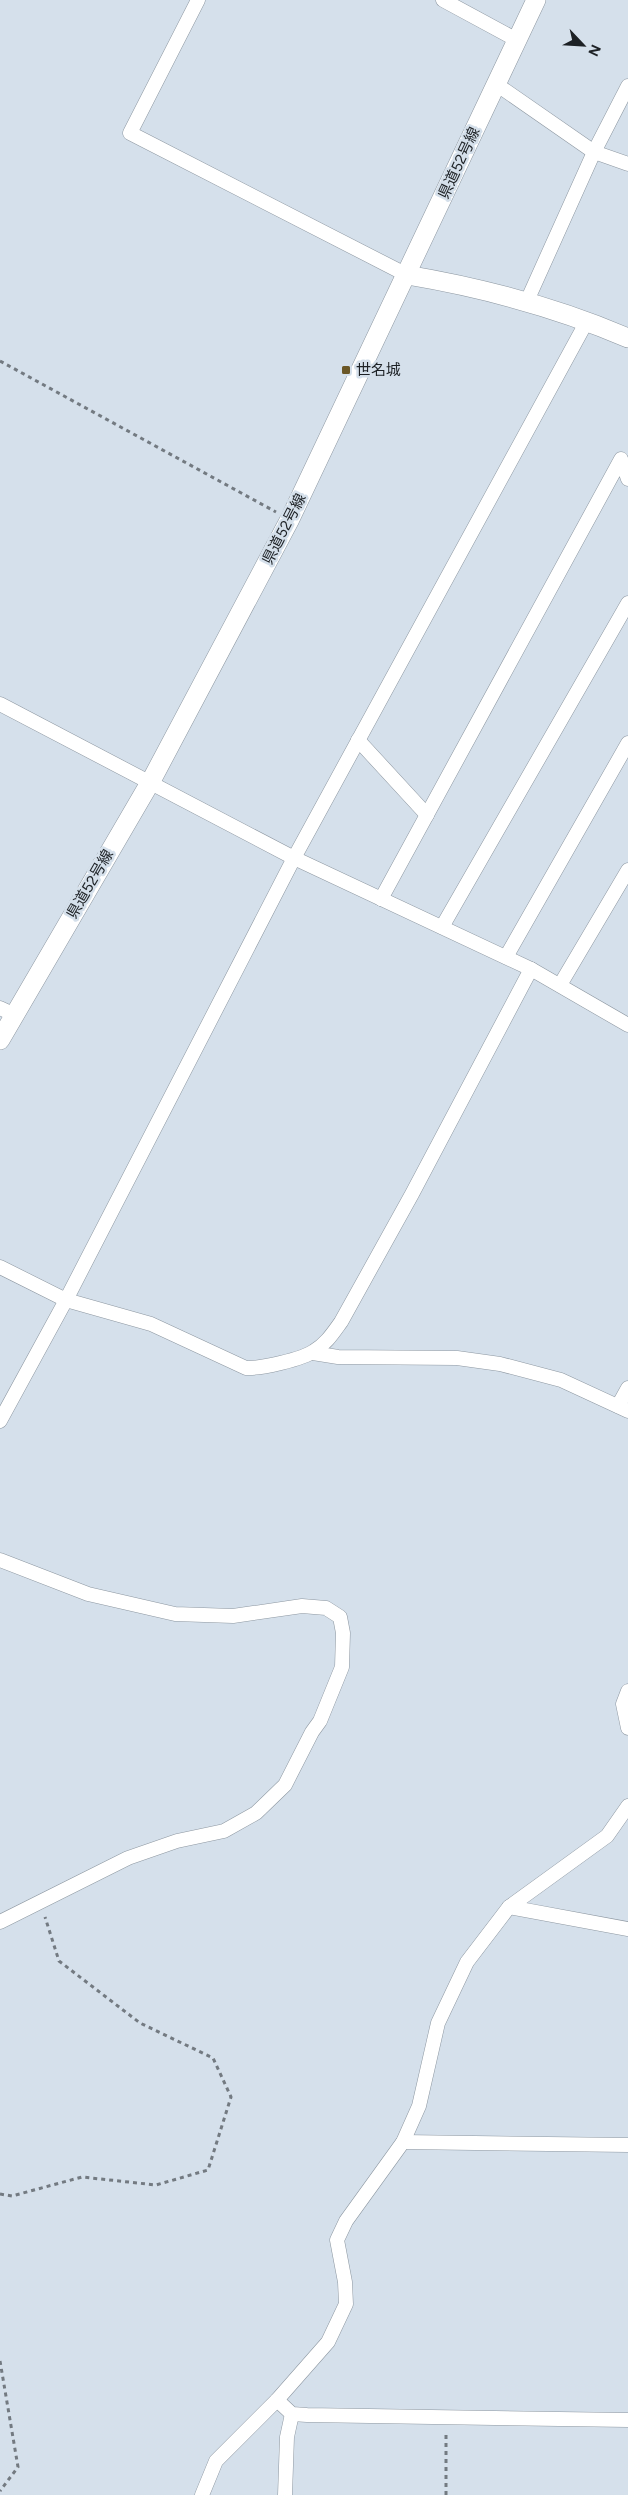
<svg xmlns="http://www.w3.org/2000/svg" width="628" height="2495" font-family="Figtree,'Noto Sans JP',sans-serif">
  <style>
    .lines { fill: none; stroke-linecap: round; stroke-linejoin: round }
    .street-casing { stroke: #8d97a1; stroke-width: 15 }
    .secondary-casing { stroke: #8d97a1; stroke-width: 20 }
    .path { stroke: #737a81; stroke-width: 3; stroke-dasharray: 4 4; stroke-linecap: butt }
    .street { stroke: #fff; stroke-width: 14 }
    .secondary { stroke: #fff; stroke-width: 19 }
    .poi-dot { fill: #6b5726; stroke: #d5e0eb; stroke-width: 2 }
    .labels { text-anchor: middle; stroke-width: 5; stroke-linejoin: round; paint-order: stroke }
    .street-label { font-size: 15px; fill: #1d2125; stroke: #d5e0eb }
    .poi-label { font-size: 15px; fill: #1d2125; stroke: #d5e0eb; text-anchor: start }
  </style>
  <rect width="100%" height="100%" fill="#d5e0eb"/>
  <g class="lines">
    <defs>
      <g id="street">
        <polyline points="198,0 130,133 407,275"/>
        <polyline points="443,0 517,40"/>
        <polyline points="496,84 594,152 628,164"/>
        <polyline points="527,301 594,152 628,86"/>
        <polyline points="0,704 294,858 531,969 628,1025"/>
        <polyline points="358,740 427,815"/>
        <polyline points="381,899 621,459 628,479"/>
        <polyline points="442,927 628,603"/>
        <polyline points="506,957 628,743"/>
        <polyline points="560,985 628,870"/>
        <polyline points="0,1008 15,1015"/>
        <path d="M0 1267 66 1300 151 1324 246 1368C260 1369 303 1359 314 1351 326 1344 333 1333 341 1322L412 1194 531 969"/>
        <polyline points="313,1353 338,1357 457,1358 500,1364 561,1380 628,1411"/>
        <polyline points="618,1406 628,1388"/>
        <polyline points="0,1421 66,1300 294,858 587,321"/>
        <polyline points="0,1560 88,1594 175,1614 233,1616 302,1606 326,1608 340,1617 343,1633 342,1667 320,1721 312,1732 285,1785 256,1813 224,1831 177,1841 128,1858 0,1922"/>
        <polyline points="628,1691 623,1704 628,1728"/>
        <polyline points="509,1907 628,1929"/>
        <polyline points="403,2142 628,2145"/>
        <polyline points="277,2400 292,2414 307,2415 628,2420"/>
        <polyline points="202,2495 216,2461 277,2400 328,2342 346,2304 345,2282 337,2240 346,2221 403,2142 419,2106 438,2023 467,1962 509,1907 607,1836 628,1806"/>
        <polyline points="285,2495 287,2437 292,2414"/>
      </g>
      <g id="secondary">
        <path d="M407 275C484 288 556 307 628 338"/>
        <polyline points="0,1040 151,781 290,519 536,0"/>
      </g>
    </defs>
    <use href="#street" class="street-casing"/>
    <use href="#secondary" class="secondary-casing"/>
    <g class="path">
      <polyline points="0,361 276,512"/>
      <polyline points="0,2194 12,2196 82,2177 156,2185 208,2170 231,2097 213,2058 140,2023 59,1961 45,1917"/>
      <polyline points="0,2361 18,2467 0,2491"/>
      <polyline points="446,2495 446,2432"/>
    </g>
    <use href="#street" class="street"/>
    <use href="#secondary" class="secondary"/>
  </g>
  <rect class="poi-dot" x="341" y="365" width="10" height="10" rx="2.5"/>
  <g class="labels">
    <g class="street-label">
      <text transform="translate(459 163) rotate(-65)" y="5">県道52号線</text>
      <text transform="translate(284 529) rotate(-63)" y="5">県道52号線</text>
      <text transform="translate(90 884) rotate(-60)" y="5">県道52号線</text>
    </g>
    <g class="poi-label">
      <text x="356" y="375">世名城</text>
    </g>
  </g>
  <g transform="translate(583 45) rotate(115)" stroke="#d5e0eb" stroke-width="4" paint-order="stroke">
  <path d="M0-4L9 19L0 12L-9 19Z" fill="#1d2125"/>
  <text y="-8" font-size="14" font-weight="bold" text-anchor="middle" fill="#1d2125">N</text>
  </g>
</svg>
